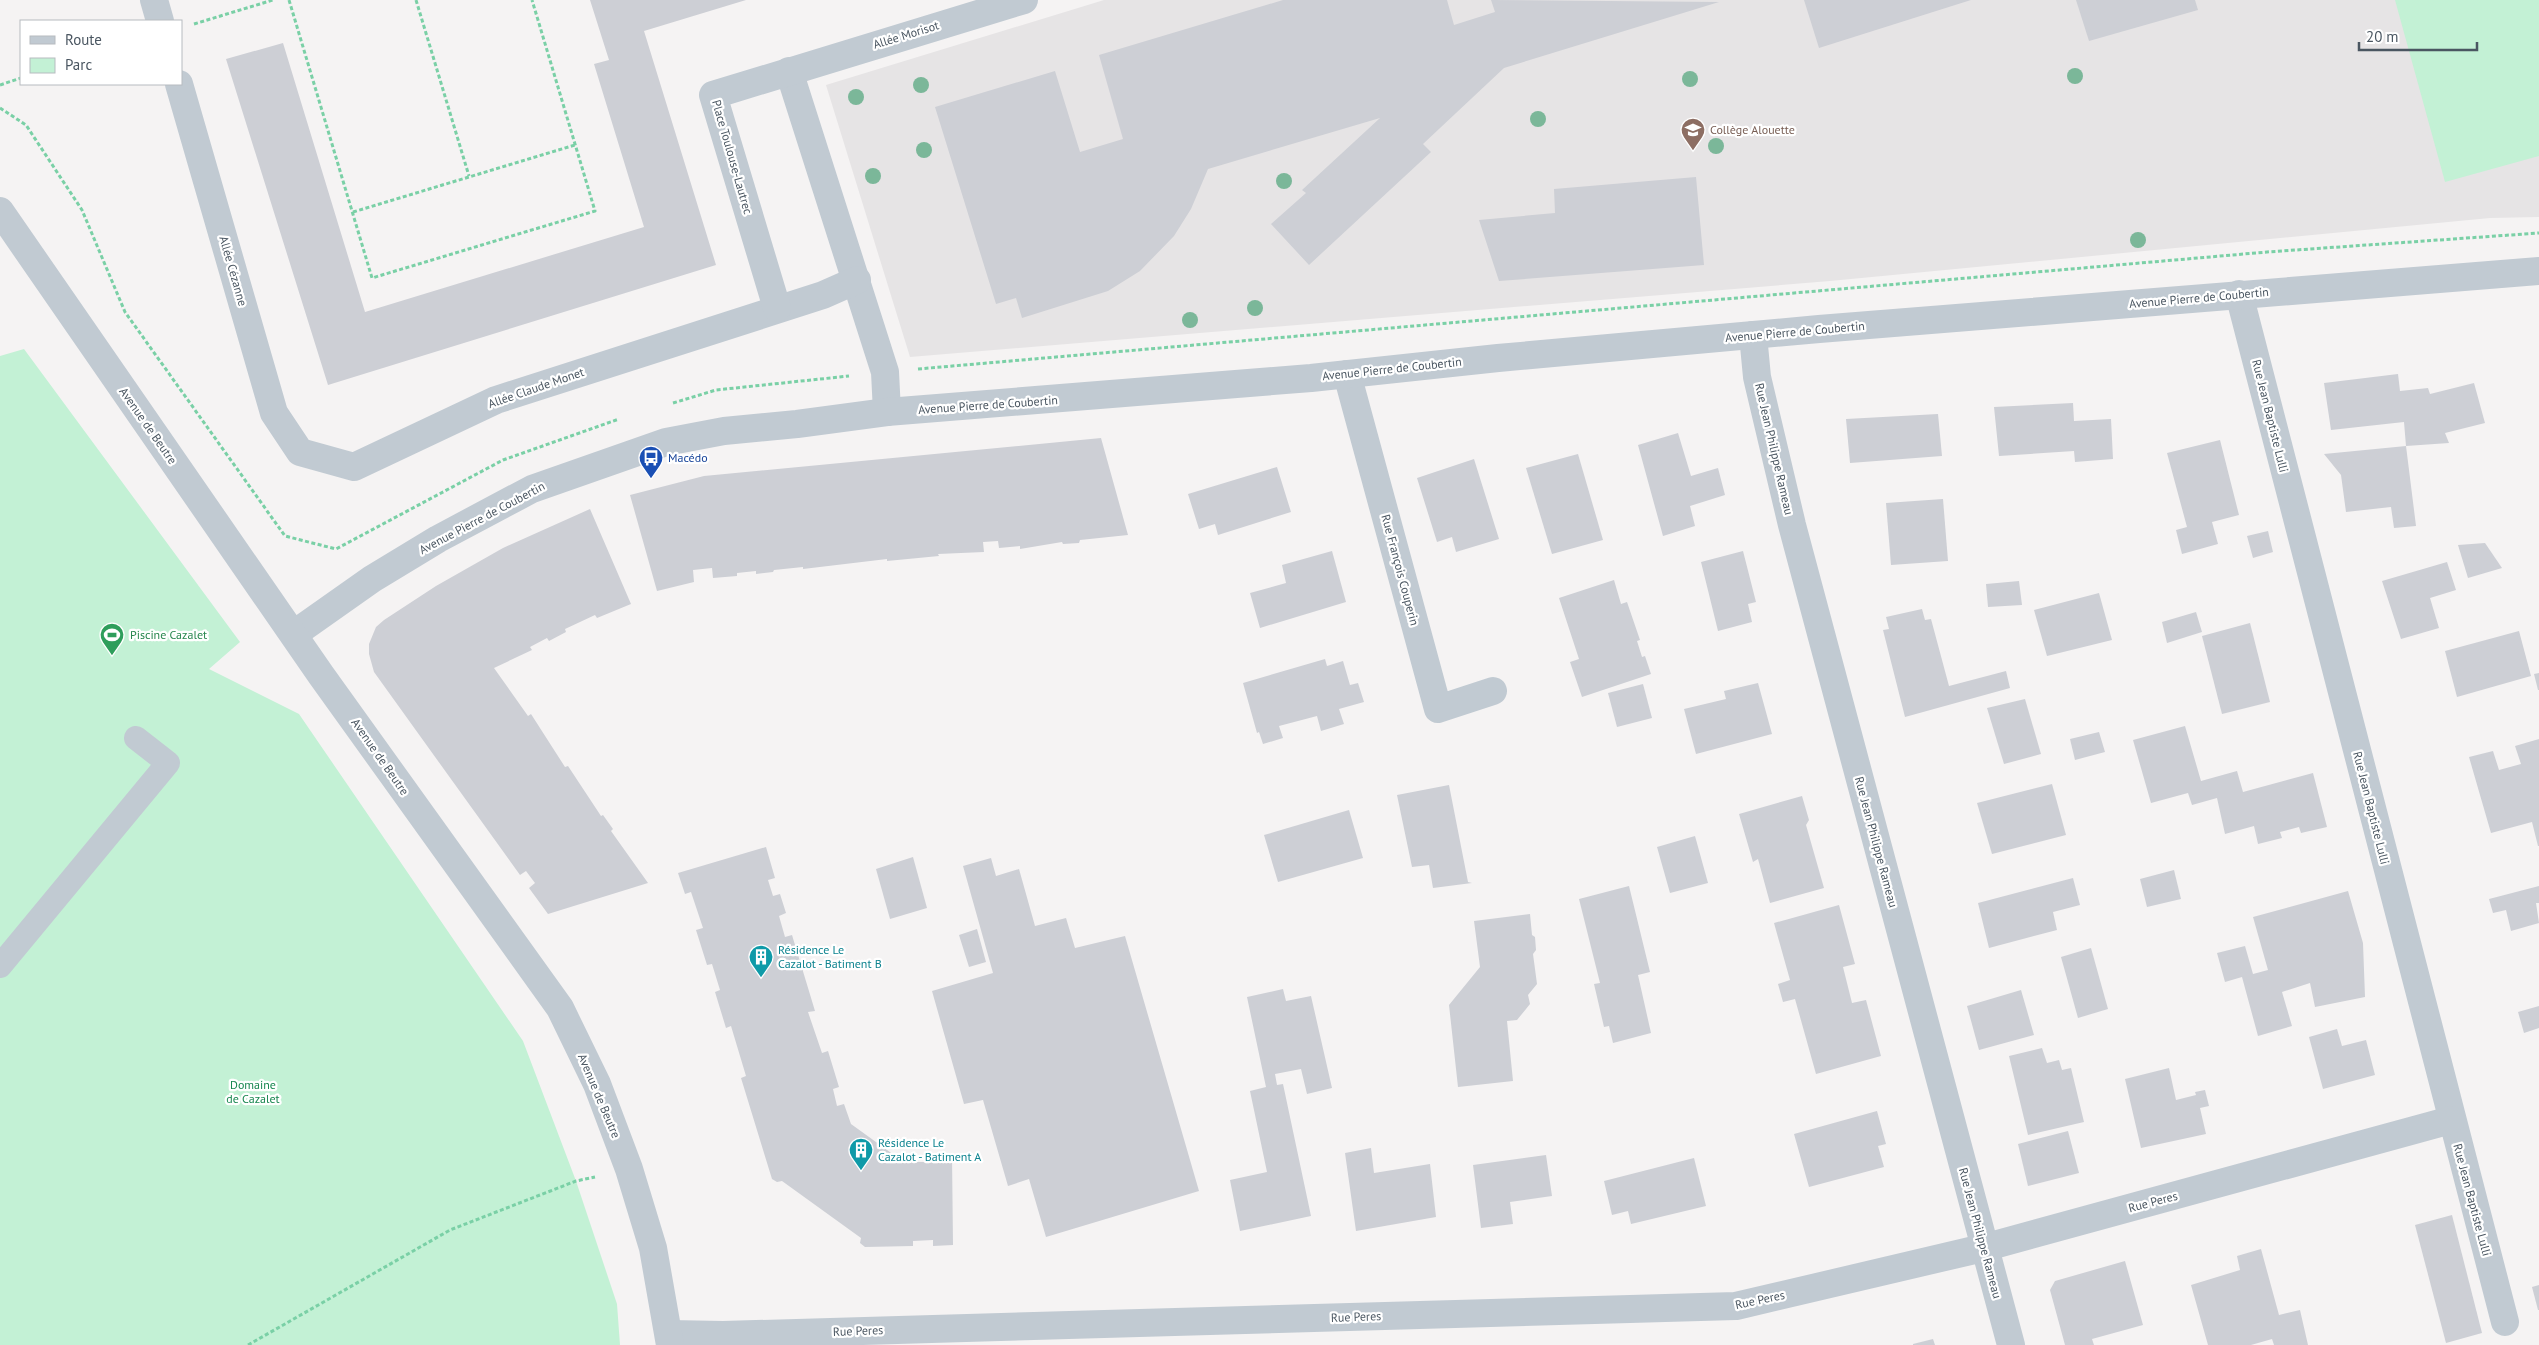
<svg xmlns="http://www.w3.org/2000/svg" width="2539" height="1345" font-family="'PT Sans',sans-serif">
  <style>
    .education { fill: #e6e4e5 }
    .green { fill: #c3f1d5 }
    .building { fill: #cdcfd5 }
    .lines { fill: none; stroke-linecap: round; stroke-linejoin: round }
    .path { stroke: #7ad0a6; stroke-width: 3; stroke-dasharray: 4 2.5; stroke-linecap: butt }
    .service { stroke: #c1cad2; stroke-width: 24 }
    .minor { stroke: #c1cad2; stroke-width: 28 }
    .tertiary { stroke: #c1cad2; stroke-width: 28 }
    .tree { fill: #7bb799 }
    .labels { text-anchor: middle; stroke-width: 4.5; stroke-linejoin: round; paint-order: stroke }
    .street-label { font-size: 12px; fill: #4a5661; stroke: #fff }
    .education-label { font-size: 12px; fill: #785e54; stroke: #fff; text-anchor: start }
    .transit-label { font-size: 12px; fill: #164399; stroke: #fff; text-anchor: start }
    .leisure-label { font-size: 12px; fill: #27864d; stroke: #fff; text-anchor: start }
    .culture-label { font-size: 12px; fill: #0d838f; stroke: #fff; text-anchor: start }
    .park-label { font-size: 12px; fill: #17864f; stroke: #fff }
  </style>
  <rect width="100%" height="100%" fill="#f5f3f3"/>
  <polygon class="education" points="1104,0 2539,0 2539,217 2490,218 1830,281 910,357 826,85"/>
  <g class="green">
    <polygon points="2395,0 2539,0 2539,156 2445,182"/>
    <polygon points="24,349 240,642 209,669 299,714 523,1041 576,1181 617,1304 620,1345 0,1345 0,356"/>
  </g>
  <g class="building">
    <polygon points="590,0 746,0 644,31 716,265 328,385 226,59 283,43 365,312 644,227 594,64 609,60"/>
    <polygon points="1283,0 1447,0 1454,25 1495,12 1491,0 1719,2 1504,68 1423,144 1431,152 1309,265 1271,224 1306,193 1302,190 1380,118 1208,169 1191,209 1174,236 1140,271 1108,291 1022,318 1016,298 996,304 935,107 1055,71 1080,152 1123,139 1099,55"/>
    <polygon points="1804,0 1971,0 1819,48"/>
    <polygon points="2076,0 2195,0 2198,10 2089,41"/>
    <polygon points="1696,177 1704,265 1499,281 1479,220 1555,213 1554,189"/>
    <polygon points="2398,374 2400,391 2428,388 2430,394 2474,383 2485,423 2445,433 2449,443 2406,446 2404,422 2331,430 2324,383"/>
    <polygon points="2073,403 2074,421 2111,419 2113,459 2075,462 2074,451 1999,456 1994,407"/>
    <polygon points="1938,414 1942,456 1850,463 1846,419"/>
    <polygon points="1678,433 1691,476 1718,468 1725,495 1690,506 1695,526 1663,536 1638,445"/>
    <polygon points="1101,438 1128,535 1080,540 1079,543 1063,544 1062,542 1020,549 1020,546 999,548 998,541 983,542 984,552 938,554 939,556 887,561 887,559 803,569 803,567 774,570 773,572 756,574 756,571 737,573 737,576 713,578 712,568 693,570 694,582 657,591 630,495 704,476"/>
    <polygon points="2220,440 2239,515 2212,522 2218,544 2182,554 2176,530 2187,527 2167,453"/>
    <polygon points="2406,446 2416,526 2394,528 2391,507 2346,512 2341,475 2324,454"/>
    <polygon points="1578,454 1603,540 1552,554 1526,468"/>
    <polygon points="1474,459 1499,539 1456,552 1452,537 1437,542 1417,478"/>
    <polygon points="1277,467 1291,512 1218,535 1215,524 1199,529 1188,494"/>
    <polygon points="1943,499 1948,561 1891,565 1886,503"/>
    <polygon points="590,509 631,604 597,618 595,615 565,629 566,632 549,641 547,638 530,647 532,650 494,668 528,716 531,714 565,767 568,766 601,816 603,815 613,829 611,831 648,883 548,914 529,888 535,883 526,871 520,875 374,672 369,654 369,644 376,627 384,620 436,586 503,548"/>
    <polygon points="2268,531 2273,552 2253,558 2247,536"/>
    <polygon points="2485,543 2502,568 2468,578 2458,545"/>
    <polygon points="1332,551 1346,602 1260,628 1250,593 1286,583 1282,565"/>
    <polygon points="1743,551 1756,602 1748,604 1752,622 1718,631 1701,562"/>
    <polygon points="2447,562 2456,590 2430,598 2439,628 2401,639 2382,581"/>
    <polygon points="1614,580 1621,604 1627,602 1640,640 1637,641 1642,657 1645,656 1651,674 1582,697 1570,662 1579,659 1559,598"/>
    <polygon points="2019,581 2022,605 1988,607 1986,584"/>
    <polygon points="2099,593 2112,640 2047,656 2034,610"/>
    <polygon points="1922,609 1925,620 1931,619 1949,686 2006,671 2010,688 1905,717 1883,630 1889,629 1886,617"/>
    <polygon points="2196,612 2202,632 2167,643 2162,622"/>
    <polygon points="2250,623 2270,702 2222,714 2202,636"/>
    <polygon points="2519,631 2531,676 2457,697 2445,651"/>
    <polygon points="1325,659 1327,666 1343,661 1350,685 1358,683 1364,702 1339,709 1344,724 1321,731 1317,716 1279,726 1283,738 1263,744 1259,732 1257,733 1243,683"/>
    <polygon points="2539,673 2539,690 2538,690 2534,674"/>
    <polygon points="1758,683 1772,734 1696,754 1684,709 1726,699 1724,691"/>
    <polygon points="1643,684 1652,718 1617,727 1608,693"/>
    <polygon points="2025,699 2041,754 2004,764 1987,708"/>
    <polygon points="2185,726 2201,781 2237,771 2243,792 2313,773 2327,827 2301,833 2299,827 2280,832 2282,838 2258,844 2254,826 2225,834 2217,798 2192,805 2188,793 2151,803 2133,740"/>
    <polygon points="2099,732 2105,752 2075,760 2070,739"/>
    <polygon points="2539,739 2539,846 2538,846 2532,822 2491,833 2469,757 2493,751 2499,770 2521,764 2515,746"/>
    <polygon points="2052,784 2066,835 1992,854 1977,803"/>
    <polygon points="1449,785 1468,882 1472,883 1433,888 1429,865 1412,867 1397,795"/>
    <polygon points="1802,796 1809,820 1806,825 1824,888 1770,903 1758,859 1753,862 1739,814"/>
    <polygon points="1349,810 1363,858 1278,882 1264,835"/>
    <polygon points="1695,836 1708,883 1670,893 1657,847"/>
    <polygon points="766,847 775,878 768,880 773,896 780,894 786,913 779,916 785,937 792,935 815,1011 808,1012 822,1053 828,1051 839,1087 833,1089 837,1106 844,1104 851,1124 894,1155 912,1155 912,1162 932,1162 932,1155 952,1155 953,1245 933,1246 933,1240 913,1241 913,1246 865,1247 860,1243 861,1238 782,1181 777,1182 772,1179 741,1078 746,1076 731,1026 726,1028 715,992 720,990 712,964 707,965 696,930 703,928 691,892 685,894 678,873"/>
    <polygon points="913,857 927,908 890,919 876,869"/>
    <polygon points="991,858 996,876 1019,869 1035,926 1066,918 1075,948 1125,936 1199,1191 1046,1237 1029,1179 1008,1186 983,1100 964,1104 932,991 993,973 963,866"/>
    <polygon points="2174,870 2181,899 2147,907 2140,879"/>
    <polygon points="2073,878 2080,905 2053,912 2057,930 1989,948 1978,903"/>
    <polygon points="1629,886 1650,972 1638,975 1651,1033 1613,1043 1609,1026 1604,1027 1594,984 1600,983 1579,899"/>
    <polygon points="2539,886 2539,903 2536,903 2539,923 2511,931 2506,910 2493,913 2489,899"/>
    <polygon points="2348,891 2363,943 2365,997 2315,1007 2310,983 2282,992 2292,1026 2258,1036 2242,977 2225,982 2217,953 2245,946 2253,974 2268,970 2253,917"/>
    <polygon points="1839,905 1855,964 1843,967 1852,1003 1866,1000 1881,1056 1816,1074 1795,999 1783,1002 1778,984 1790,980 1774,923"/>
    <polygon points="1530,914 1532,935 1535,937 1536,950 1533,954 1537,984 1528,995 1530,1004 1517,1020 1507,1021 1513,1081 1458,1087 1449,1005 1480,967 1474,921"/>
    <polygon points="977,929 986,962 969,967 959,935"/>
    <polygon points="2091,948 2108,1009 2078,1018 2061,957"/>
    <polygon points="1283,989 1286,1001 1311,996 1332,1088 1307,1094 1301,1069 1275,1074 1277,1085 1283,1084 1311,1216 1240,1231 1230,1180 1267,1172 1250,1091 1266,1087 1247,997"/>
    <polygon points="2021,990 2034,1035 1979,1050 1967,1006"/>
    <polygon points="2539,1006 2539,1028 2524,1033 2518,1012"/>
    <polygon points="2337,1029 2342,1046 2366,1040 2375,1075 2323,1089 2309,1037"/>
    <polygon points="2042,1048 2047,1063 2059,1060 2062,1070 2071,1068 2084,1122 2028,1135 2009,1056"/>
    <polygon points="2169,1068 2176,1100 2196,1095 2195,1092 2205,1090 2209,1106 2200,1108 2206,1134 2141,1148 2125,1079"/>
    <polygon points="1877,1111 1886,1144 1878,1146 1884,1167 1809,1187 1794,1134"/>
    <polygon points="2068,1131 2079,1173 2028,1186 2018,1144"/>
    <polygon points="1371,1148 1374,1173 1430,1164 1436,1217 1356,1231 1345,1153"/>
    <polygon points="1546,1155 1552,1196 1510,1202 1513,1224 1481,1228 1473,1165"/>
    <polygon points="1694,1158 1706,1206 1631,1224 1628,1211 1612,1215 1604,1181"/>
    <polygon points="2452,1215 2482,1333 2446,1343 2415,1225"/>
    <polygon points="2261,1249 2279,1315 2300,1310 2308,1345 2274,1345 2272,1339 2251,1345 2208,1345 2191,1285 2240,1270 2237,1256"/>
    <polygon points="2125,1261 2143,1325 2092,1339 2094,1345 2065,1345 2050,1290 2055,1281"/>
    <polygon points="2539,1285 2539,1310 2538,1310 2532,1287"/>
    <polygon points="1933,1339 1935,1345 1913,1345 1913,1344"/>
  </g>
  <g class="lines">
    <g class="path">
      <polyline points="289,0 372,278 595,211 532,0"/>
      <polyline points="416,0 469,176"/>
      <polyline points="194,24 273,0"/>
      <polyline points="0,85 21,78"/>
      <polyline points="0,108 26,125 82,210 125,312 285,536 336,549 503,460 619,419"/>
      <polyline points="353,212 575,145"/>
      <polyline points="918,369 2267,252 2539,233"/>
      <polyline points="673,403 716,390 849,376"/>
      <polyline points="248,1345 450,1230 576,1181 595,1177"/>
    </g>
    <polyline class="service" points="0,966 168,763 136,738"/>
    <g class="minor">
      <polyline points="154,0 160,21"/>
      <polyline points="789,71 885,372 887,412"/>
      <polyline points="179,84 274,413 300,452 354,467 496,400 823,295 857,280"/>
      <polyline points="2239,294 2505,1322"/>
      <polyline points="777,308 713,95 1024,0"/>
      <polyline points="1753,335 1757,377 1792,525 2011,1345"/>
      <polyline points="1347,374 1438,709 1493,691"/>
      <polyline points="294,634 372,579 438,539 532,489 666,442 724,431 797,424 887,412 1311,378 1498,358 1819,329 2539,271"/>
      <polyline points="669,1334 723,1335 1736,1306 1983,1248 2451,1120"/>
    </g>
    <polyline class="tertiary" points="0,211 321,675 560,1008 597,1084 629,1169 653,1248 670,1345"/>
  </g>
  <g class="tree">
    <circle cx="2075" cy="76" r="8"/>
    <circle cx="1690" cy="79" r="8"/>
    <circle cx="921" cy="85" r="8"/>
    <circle cx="856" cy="97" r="8"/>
    <circle cx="1538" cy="119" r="8"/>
    <circle cx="1716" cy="146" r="8"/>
    <circle cx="924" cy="150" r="8"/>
    <circle cx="873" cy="176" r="8"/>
    <circle cx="1284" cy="181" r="8"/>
    <circle cx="2138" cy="240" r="8"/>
    <circle cx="1255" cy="308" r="8"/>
    <circle cx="1190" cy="320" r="8"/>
  </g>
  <defs>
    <symbol id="school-pin" viewBox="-11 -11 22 30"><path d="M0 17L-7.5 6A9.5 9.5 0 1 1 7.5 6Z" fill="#8d6e63" stroke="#fff"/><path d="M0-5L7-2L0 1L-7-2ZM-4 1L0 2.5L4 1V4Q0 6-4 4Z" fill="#fff"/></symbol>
    <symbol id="bus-pin" viewBox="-11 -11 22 30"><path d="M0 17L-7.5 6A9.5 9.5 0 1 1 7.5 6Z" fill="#1a4fb4" stroke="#fff"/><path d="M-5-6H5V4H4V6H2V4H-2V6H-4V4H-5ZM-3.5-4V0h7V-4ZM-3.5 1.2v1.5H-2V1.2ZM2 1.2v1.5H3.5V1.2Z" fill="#fff"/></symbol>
    <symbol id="stadium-pin" viewBox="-11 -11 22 30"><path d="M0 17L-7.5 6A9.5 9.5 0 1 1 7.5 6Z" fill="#2e9e5b" stroke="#fff"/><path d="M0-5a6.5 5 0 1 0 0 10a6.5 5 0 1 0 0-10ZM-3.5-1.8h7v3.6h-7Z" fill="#fff"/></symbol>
    <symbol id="building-pin" viewBox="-11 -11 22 30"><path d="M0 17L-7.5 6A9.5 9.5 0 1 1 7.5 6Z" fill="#0f9aa8" stroke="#fff"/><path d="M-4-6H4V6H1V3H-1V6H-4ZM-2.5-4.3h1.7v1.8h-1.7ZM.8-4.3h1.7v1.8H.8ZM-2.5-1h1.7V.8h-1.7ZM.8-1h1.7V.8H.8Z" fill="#fff"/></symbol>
  </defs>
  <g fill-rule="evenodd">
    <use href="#school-pin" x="1679" y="116" width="28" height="38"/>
    <use href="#bus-pin" x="637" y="444" width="28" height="38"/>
    <use href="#stadium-pin" x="98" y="621" width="28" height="38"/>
    <use href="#building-pin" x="747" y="943" width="28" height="38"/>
    <use href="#building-pin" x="847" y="1136" width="28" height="38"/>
  </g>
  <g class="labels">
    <g class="street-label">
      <text transform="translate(906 35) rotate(-17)" y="4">Allée Morisot</text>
      <text transform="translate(732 157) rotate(74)" y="4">Place Toulouse-Lautrec</text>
      <text transform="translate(233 271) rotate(74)" y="4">Allée Cézanne</text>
      <text transform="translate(2199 298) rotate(-5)" y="4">Avenue Pierre de Coubertin</text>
      <text transform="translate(1795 332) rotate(-5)" y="4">Avenue Pierre de Coubertin</text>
      <text transform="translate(1392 369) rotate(-6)" y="4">Avenue Pierre de Coubertin</text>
      <text transform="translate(536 388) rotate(-19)" y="4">Allée Claude Monet</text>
      <text transform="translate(988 405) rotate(-4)" y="4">Avenue Pierre de Coubertin</text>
      <text transform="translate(2270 416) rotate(76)" y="4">Rue Jean Baptiste Lulli</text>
      <text transform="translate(148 426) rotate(55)" y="4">Avenue de Beutre</text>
      <text transform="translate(1774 449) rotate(77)" y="4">Rue Jean Philippe Rameau</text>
      <text transform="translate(482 518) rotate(-28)" y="4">Avenue Pierre de Coubertin</text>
      <text transform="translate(1400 570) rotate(75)" y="4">Rue François Couperin</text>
      <text transform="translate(380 757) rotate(55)" y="4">Avenue de Beutre</text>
      <text transform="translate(2371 808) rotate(76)" y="4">Rue Jean Baptiste Lulli</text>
      <text transform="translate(1876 842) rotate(75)" y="4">Rue Jean Philippe Rameau</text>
      <text transform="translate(599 1096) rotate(67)" y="4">Avenue de Beutre</text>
      <text transform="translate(2472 1200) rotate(75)" y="4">Rue Jean Baptiste Lulli</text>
      <text transform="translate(2153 1202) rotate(-15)" y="4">Rue Peres</text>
      <text transform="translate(1980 1233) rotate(75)" y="4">Rue Jean Philippe Rameau</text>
      <text transform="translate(1760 1300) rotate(-12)" y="4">Rue Peres</text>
      <text transform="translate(1356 1317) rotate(-2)" y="4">Rue Peres</text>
      <text transform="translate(858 1331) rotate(-2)" y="4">Rue Peres</text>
    </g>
    <g class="education-label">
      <text x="1710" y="134">Collège Alouette</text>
    </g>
    <g class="transit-label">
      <text x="668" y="462">Macédo</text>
    </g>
    <g class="leisure-label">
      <text x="130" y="639">Piscine Cazalet</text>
    </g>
    <g class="culture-label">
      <text x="778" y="954">Résidence Le<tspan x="778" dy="14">Cazalot - Batiment B</tspan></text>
      <text x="878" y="1147">Résidence Le<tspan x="878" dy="14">Cazalot - Batiment A</tspan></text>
    </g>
    <g class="park-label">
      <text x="253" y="1089">Domaine<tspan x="253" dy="14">de Cazalet</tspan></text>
    </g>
  </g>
  <rect x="20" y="20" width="162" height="65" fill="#ffffff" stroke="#b7bbc0"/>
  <rect x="30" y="36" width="25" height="8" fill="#c1cad2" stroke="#b7bbc0"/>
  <text x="65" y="45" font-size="15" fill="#4a5661">Route</text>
  <rect x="30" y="58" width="25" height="15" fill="#c3f1d5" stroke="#b7bbc0"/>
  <text x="65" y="70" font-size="15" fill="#4a5661">Parc</text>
  <path d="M2359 42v8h118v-8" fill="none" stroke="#4a5661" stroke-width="2.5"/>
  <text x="2366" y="42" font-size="15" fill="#4a5661" stroke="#ffffff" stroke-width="4" paint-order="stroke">20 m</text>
</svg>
